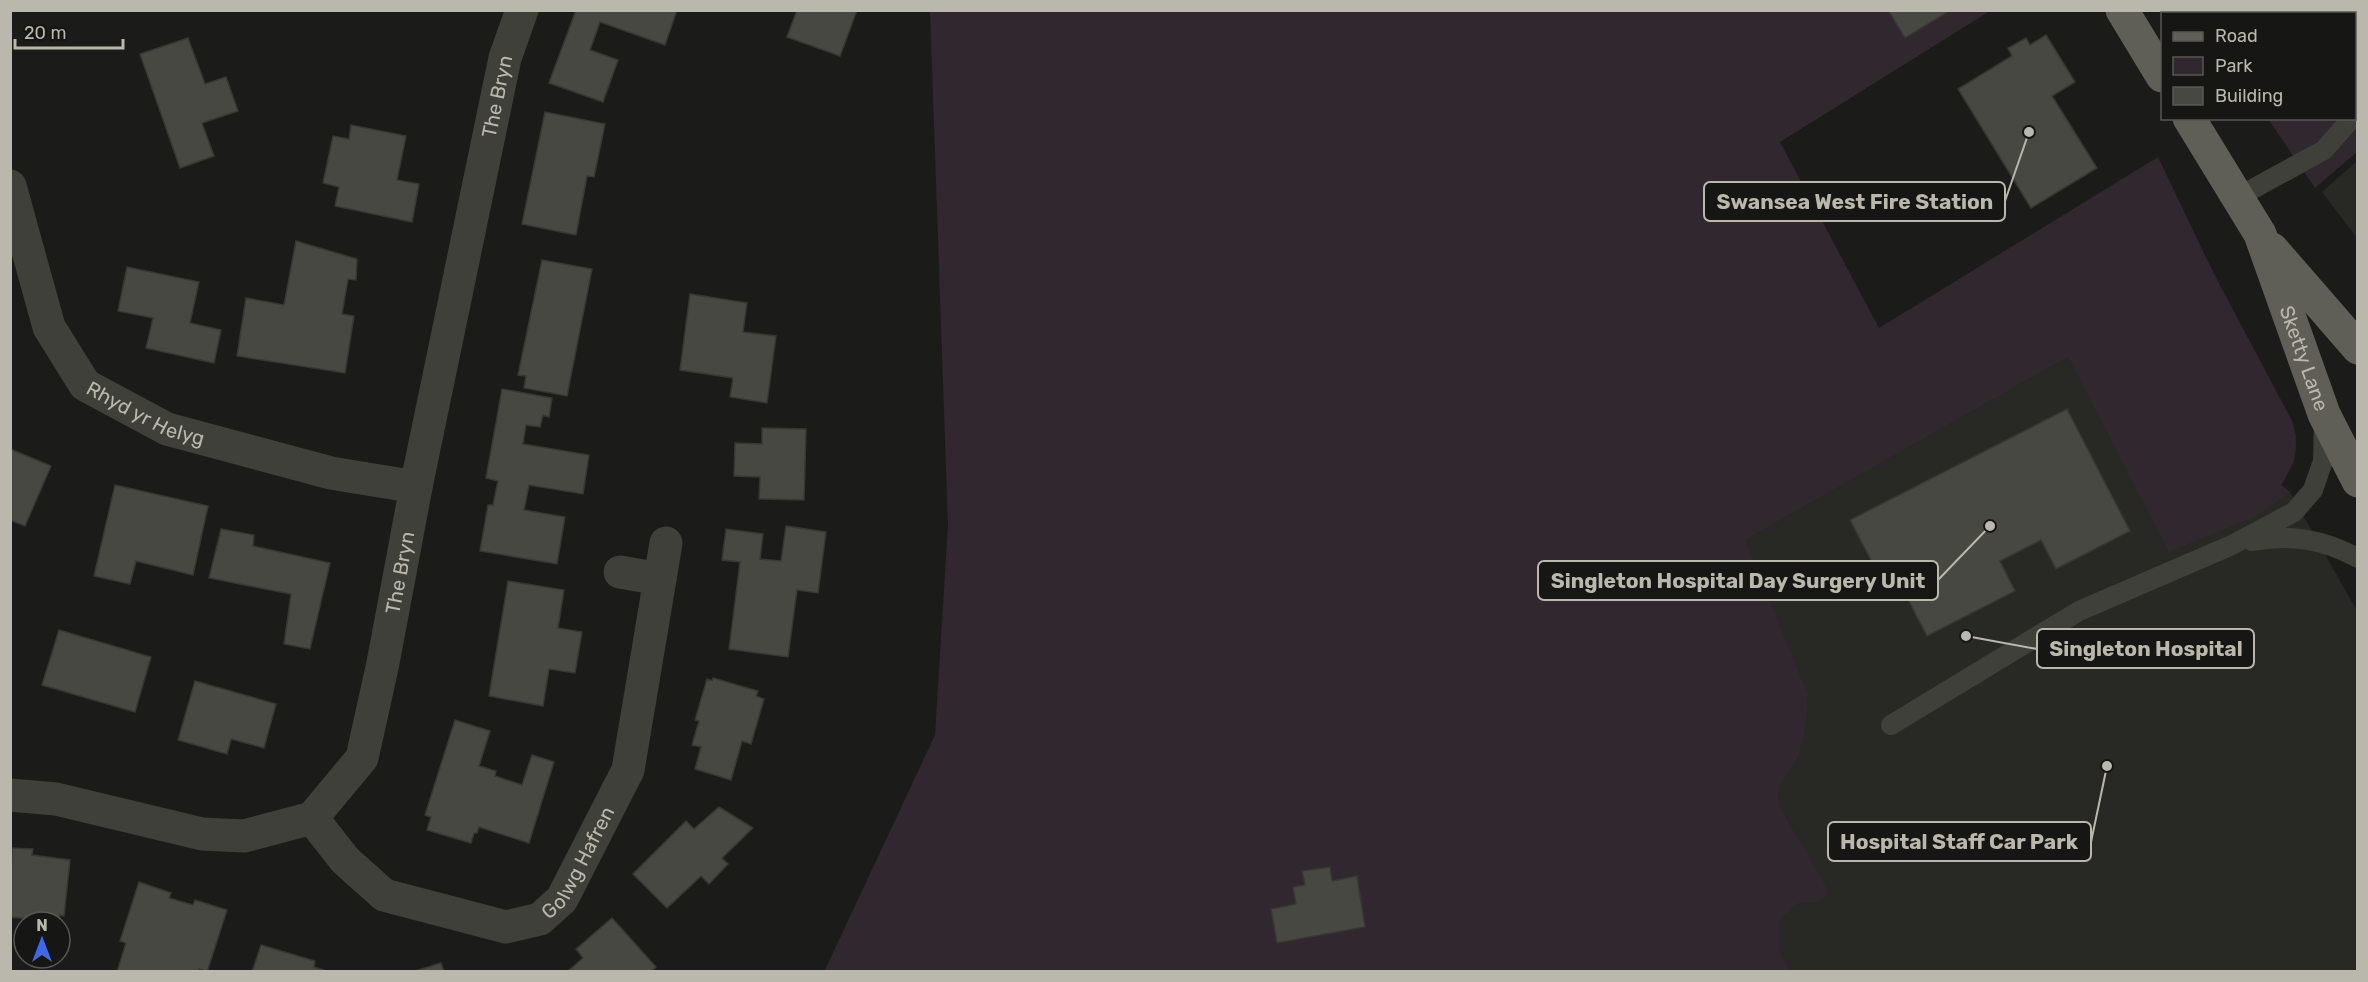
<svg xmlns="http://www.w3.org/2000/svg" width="2368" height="982" font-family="Rubik,sans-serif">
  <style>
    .built { fill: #282825 }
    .green { fill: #30272f }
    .building { fill: #484843; stroke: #373733; stroke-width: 1.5 }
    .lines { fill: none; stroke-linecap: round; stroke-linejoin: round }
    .service { stroke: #40403b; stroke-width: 20 }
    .minor { stroke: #40403b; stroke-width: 33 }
    .primary { stroke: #5f5e57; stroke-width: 33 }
    .labels { text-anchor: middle; stroke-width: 5; stroke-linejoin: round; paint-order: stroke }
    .street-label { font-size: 20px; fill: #bab8ac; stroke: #161714 }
    .leader { fill: none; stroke: #bab8ac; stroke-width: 2 }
    .callout-dot { fill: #bab8ac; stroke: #161714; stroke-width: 2 }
    .callout { fill: #161714; stroke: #bab8ac; stroke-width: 2 }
    .callout-label { font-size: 21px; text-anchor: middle; font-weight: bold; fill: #bab8ac }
  </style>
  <rect width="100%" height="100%" fill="#1b1b19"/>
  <g class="built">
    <polygon points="2357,161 2357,238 2322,192"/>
    <polygon points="2214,274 2292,421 2296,435 2296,449 2294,462 2281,485 2290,492 2357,611 2357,971 1497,971 1532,660"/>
  </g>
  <g class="green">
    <path d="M930 11H1990L1780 142 1879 328 2158 157 2214 274 2292 421C2299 446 2295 464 2281 485L2290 492 2255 517 2169 552 2068 357 1745 540 1808 695 1806 725 1799 755 1778 788 1779 806 1822 878 1827 890 1825 898 1816 902 1798 903 1779 920V951L1790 971 824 972 935 735 948 525Z"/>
    <polygon points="2195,11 2357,11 2357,152 2315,188 2268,119 2354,118 2354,14 2197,14"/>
  </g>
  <g class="building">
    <polygon points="576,10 677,10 665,45 600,22 590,50 618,60 603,102 549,83"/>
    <polygon points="797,10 857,10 840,56 787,37"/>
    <polygon points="1888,10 1947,10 1948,12 1905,38"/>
    <polygon points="2046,35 2075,82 2052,96 2097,168 2031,208 1958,89 2012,56 2008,48 2026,38 2030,45"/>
    <polygon points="188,38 205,84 226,77 238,111 202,123 214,156 180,168 140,54"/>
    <polygon points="545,112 605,124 594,177 587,176 576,235 522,224"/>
    <polygon points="351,125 406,136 397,180 419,184 412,222 335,206 339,187 323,183 333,136 349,139"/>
    <polygon points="296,241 357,259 356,280 348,279 342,314 354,316 345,373 237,356 246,298 284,305"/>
    <polygon points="542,260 592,269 567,396 524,388 526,376 518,375"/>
    <polygon points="127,267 199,282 190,323 221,330 214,363 146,348 153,318 118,311"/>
    <polygon points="690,294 747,303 743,332 776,336 767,403 730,397 733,378 680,370"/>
    <polygon points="502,389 552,398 549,417 543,415 540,427 526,425 523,444 589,455 583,494 529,485 524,510 565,517 557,564 480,551 488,505 493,505 498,481 486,478"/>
    <polygon points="2067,409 2130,531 2056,569 2041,540 2000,561 2015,591 1927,636 1896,576 1883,583 1850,520"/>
    <polygon points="762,428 806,429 804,500 759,499 760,477 734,476 735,443 762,444"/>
    <polygon points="10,449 51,466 25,526 10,520"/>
    <polygon points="115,485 208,506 193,575 136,561 130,584 94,576"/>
    <polygon points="786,526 826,532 818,593 797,590 788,657 729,649 740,562 722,560 726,529 763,534 760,559 781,561"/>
    <polygon points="221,529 254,535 253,546 330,563 310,649 284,644 291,594 209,578"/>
    <polygon points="508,581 564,590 558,628 582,632 575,673 549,669 543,706 489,696"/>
    <polygon points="59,630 151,657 135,712 42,685"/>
    <polygon points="713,678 758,691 756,696 764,699 751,744 742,741 731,780 695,769 701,747 692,745 699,721 695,720 707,679 712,681"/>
    <polygon points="195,681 276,704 264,748 231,739 227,754 178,740"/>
    <polygon points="455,720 490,731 479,766 496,771 495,776 522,785 532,755 554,762 529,843 479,827 477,833 474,833 471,843 427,830 431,817 425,815"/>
    <polygon points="719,807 753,828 722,858 728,864 709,884 701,876 667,908 633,874 686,821 694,829"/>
    <polygon points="12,848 33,849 32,855 70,860 64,916 60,915 59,922 10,917"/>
    <polygon points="1330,867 1332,881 1357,876 1365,927 1277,943 1271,909 1296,904 1293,887 1305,885 1302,871"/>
    <polygon points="139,882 171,893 169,898 193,905 195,900 227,910 207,972 199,969 198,972 117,972 126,943 120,941"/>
    <polygon points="612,918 656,967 651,972 567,972 583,958 576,949"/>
    <polygon points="261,945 315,961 314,967 330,972 252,972"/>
    <polygon points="441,963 444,972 412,972"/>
  </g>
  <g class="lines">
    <g class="service">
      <polyline points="2238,197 2324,150 2352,118"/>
      <path d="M2252 541C2292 534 2322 539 2358 558"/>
      <polyline points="1891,725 2079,611 2232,545 2294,512 2313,490 2323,461 2324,423"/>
    </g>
    <g class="minor">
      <path id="s1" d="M10 186 49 327 85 385 167 429 331 473 416 487"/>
      <polyline points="620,572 660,579"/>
      <path id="s2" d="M10 795 56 799 202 834 244 836 312 818 362 758 383 663 416 487 505 58 522 10"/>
      <path id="s3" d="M312 818 345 860 384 895 506 927 540 919 562 899 628 770 666 543"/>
    </g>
    <g class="primary">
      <polyline points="2122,10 2162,76"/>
      <path id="s4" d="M2189 118 2260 234 2324 414 2358 481"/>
      <polyline points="2272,249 2358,348"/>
    </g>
  </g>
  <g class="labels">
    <g class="street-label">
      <text dy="7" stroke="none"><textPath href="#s2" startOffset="1062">The Bryn</textPath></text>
      <text dy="7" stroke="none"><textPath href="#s4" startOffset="268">Sketty Lane</textPath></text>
      <text dy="7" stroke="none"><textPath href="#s1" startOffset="282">Rhyd yr Helyg</textPath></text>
      <text dy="7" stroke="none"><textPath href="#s2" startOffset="576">The Bryn</textPath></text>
      <text dy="7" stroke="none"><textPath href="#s3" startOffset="336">Golwg Hafren</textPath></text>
    </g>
  </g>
  <path class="leader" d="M2029 132L2005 201M1990 526L1938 580M1966 636L2037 649M2107 766L2091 842"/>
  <g class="callout-dot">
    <circle cx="2029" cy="132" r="6"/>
    <circle cx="1990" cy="526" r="6"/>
    <circle cx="1966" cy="636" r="6"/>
    <circle cx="2107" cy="766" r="6"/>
  </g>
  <g class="callout">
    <rect x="1704" y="182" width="301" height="39" rx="6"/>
    <rect x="1538" y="561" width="400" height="39" rx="6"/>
    <rect x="2037" y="629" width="217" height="39" rx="6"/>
    <rect x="1828" y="822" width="263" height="39" rx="6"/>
  </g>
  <g class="callout-label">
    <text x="1855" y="209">Swansea West Fire Station</text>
    <text x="1738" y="588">Singleton Hospital Day Surgery Unit</text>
    <text x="2146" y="656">Singleton Hospital</text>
    <text x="1959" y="849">Hospital Staff Car Park</text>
  </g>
  <rect width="2368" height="982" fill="none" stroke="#bab8ac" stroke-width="24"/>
  <rect x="2161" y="12" width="195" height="108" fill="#161714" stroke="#585751" stroke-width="1.5"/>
  <rect x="2173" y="32" width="30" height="9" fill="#5f5e57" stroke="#585751" stroke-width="1.5"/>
  <text x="2215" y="42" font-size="18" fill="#bab8ac">Road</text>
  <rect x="2173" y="57" width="30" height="18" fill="#30272f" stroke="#585751" stroke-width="1.5"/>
  <text x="2215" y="72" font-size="18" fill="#bab8ac">Park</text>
  <rect x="2173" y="87" width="30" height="18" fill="#484843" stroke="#585751" stroke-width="1.5"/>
  <text x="2215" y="102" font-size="18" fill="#bab8ac">Building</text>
  <g transform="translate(42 940)"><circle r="28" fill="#161714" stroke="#585751" stroke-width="1.5"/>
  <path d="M0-4.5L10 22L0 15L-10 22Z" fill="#4266ea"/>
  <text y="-9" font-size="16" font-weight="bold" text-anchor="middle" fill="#bab8ac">N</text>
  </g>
  <path d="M15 39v9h108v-9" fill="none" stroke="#bab8ac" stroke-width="3"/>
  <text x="24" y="39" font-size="18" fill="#bab8ac" stroke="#161714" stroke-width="4.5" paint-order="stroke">20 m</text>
</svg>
